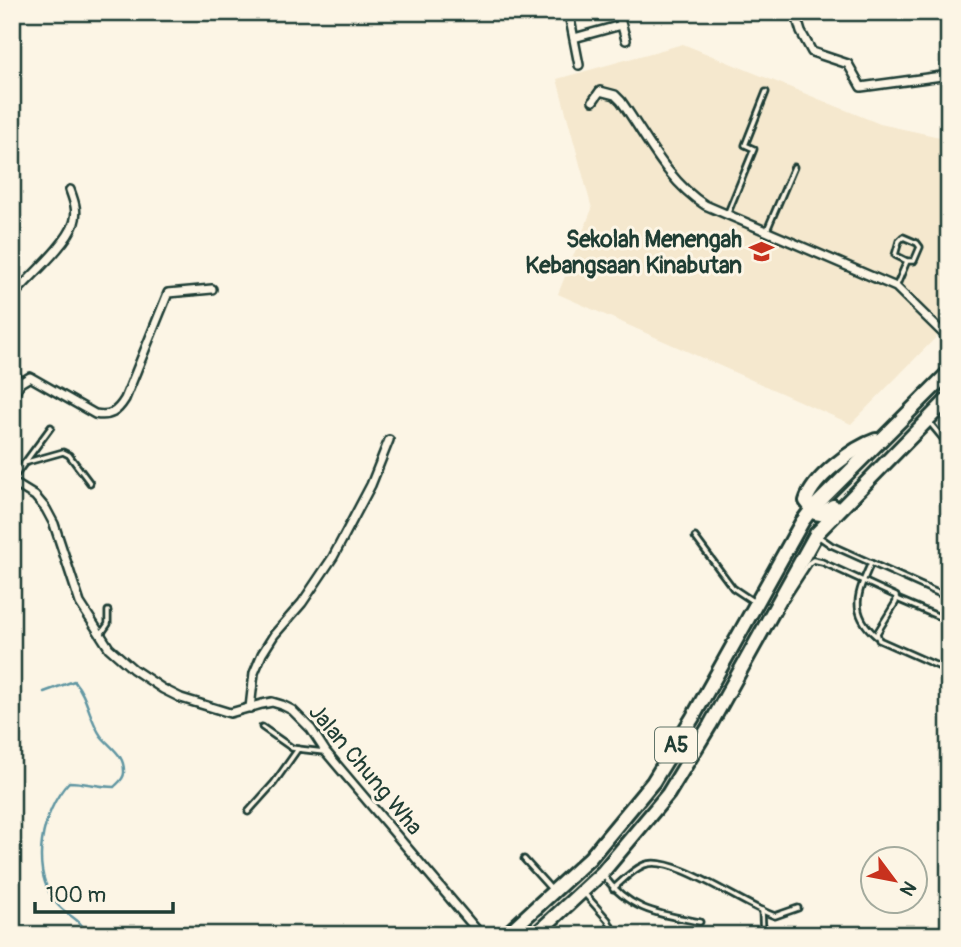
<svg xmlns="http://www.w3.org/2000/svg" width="961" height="947" font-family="Pangolin,sans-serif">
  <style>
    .built { fill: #f5e8ce }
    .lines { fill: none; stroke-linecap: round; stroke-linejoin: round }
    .stream { stroke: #6096a2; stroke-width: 2.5 }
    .service-casing { stroke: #1f3d34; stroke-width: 9 }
    .minor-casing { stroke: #1f3d34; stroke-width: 12 }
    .trunk-casing { stroke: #1f3d34; stroke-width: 18 }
    .service { stroke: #fcf5e5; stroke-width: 3.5 }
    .minor { stroke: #fcf5e5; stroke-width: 7 }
    .trunk { stroke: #fcf5e5; stroke-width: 12 }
    .labels { text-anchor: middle; stroke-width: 6; stroke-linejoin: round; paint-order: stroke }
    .shield { fill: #fcf5e5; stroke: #617469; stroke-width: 2 }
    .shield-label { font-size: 21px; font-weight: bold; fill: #1f3d34 }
    .poi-label { font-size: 23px; font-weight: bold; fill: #1f3d34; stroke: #fcf5e5; text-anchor: end }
    .street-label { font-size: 23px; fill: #1f3d34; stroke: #fcf5e5 }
  </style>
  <rect width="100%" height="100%" fill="#fcf5e5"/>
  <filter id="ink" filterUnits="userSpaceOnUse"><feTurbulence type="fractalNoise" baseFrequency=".0143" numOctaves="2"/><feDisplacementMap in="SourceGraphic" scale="14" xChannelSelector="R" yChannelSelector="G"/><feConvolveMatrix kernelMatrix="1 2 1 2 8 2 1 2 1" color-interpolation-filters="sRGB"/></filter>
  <g filter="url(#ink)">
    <polygon class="built" points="683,44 880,124 949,139 949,324 851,424 558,294 592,209 557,79"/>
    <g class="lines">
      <path class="stream" d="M44 692 74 681C88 697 89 719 101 736 111 748 125 755 124 773 124 779 118 783 114 787 98 787 85 782 69 782 41 812 29 870 57 904 67 916 80 918 88 935"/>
      <defs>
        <g id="service">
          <polyline points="727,215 754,149 745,145 766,92"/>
          <polyline points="767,230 794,167"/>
          <polyline points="896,287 907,261 895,255 899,241 903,237 917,243 920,247 914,261 907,261"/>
          <polyline points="930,423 949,446"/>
          <polyline points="24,463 63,452 69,455 90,483"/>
          <polyline points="12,480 51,427"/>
          <polyline points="818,536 831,545 949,598"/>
          <polyline points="695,537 733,588 754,602"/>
          <path d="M871 563C858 592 848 612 876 636"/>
          <polyline points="897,599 949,621"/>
          <polyline points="785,600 809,563 813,560 822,562 896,596 896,602 877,633 879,640 949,671"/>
          <polyline points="101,634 108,624 108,611"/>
          <polyline points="262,727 292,748 298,749"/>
          <polyline points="248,812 274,783 298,749 324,752"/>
          <polyline points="524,859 551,889"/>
          <path d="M603 875C630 911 658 914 700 922"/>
          <path d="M613 889C622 881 632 870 644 865 672 853 744 906 775 916L798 908"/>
          <polyline points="584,893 608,920 615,935"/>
          <polyline points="762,910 763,935"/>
        </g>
        <g id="minor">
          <polyline points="618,12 626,40"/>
          <polyline points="795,12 801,32 812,52 848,64 861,87 949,75"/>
          <polyline points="569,14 579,65"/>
          <polyline points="574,38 621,25"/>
          <path d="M593 101 600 91 615 95 621 101C646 136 667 181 705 205L896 287 949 339"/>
          <path d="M12 297C29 277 66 246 74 223 78 211 74 201 70 190"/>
          <polyline points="12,368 20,383"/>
          <path d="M12 398 20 383 30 377 95 414C110 417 117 412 125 399L168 293 212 289"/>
          <polyline points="12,482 35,496 46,509 54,524 80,603 109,648 133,669 163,689 181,698 230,713 262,704 272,702 282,705 292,710 311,729 326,752 481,935"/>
          <polyline points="250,708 254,673 262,654 274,635 302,603 333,557 371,485 389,440"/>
        </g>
        <g id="trunk">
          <path d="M833 506 821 514 815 513 806 501C813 478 853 448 876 440"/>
          <polyline points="506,935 590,858 653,782 693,717 802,522 811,510 949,372"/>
          <polyline points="535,935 602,873 668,794 710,725 816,534 949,398"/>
        </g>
      </defs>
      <use href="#service" class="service-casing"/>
      <use href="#minor" class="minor-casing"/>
      <use href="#trunk" class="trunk-casing"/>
      <use href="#service" class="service"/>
      <use href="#minor" class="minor"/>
      <use href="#trunk" class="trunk"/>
    </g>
  </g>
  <defs>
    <symbol id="school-bare" viewBox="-9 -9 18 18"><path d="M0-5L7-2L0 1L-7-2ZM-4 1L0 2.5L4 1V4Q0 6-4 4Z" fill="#c8321e" stroke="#fcf5e5" stroke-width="2.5" paint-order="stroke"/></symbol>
  </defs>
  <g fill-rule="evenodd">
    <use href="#school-bare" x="744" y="234" width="35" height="35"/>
  </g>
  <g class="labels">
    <rect class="shield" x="655" y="727.5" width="42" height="35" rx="5"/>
    <g class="shield-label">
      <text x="676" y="752">A5</text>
    </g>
    <g class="poi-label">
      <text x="742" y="247">Sekolah Menengah<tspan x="742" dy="26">Kebangsaan Kinabutan</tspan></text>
    </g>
    <g class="street-label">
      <text transform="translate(366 769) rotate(50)" y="8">Jalan Chung Wha</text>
    </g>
  </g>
  <rect width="961" height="947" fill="none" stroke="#fcf5e5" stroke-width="42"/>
  <rect x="21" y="21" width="919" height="905" fill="none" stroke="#1f3d34" stroke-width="2.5" filter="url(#ink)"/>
  <g transform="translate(894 880) rotate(122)"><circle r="33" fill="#fcf5e5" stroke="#a4ab9e" stroke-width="2"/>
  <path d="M0-5L12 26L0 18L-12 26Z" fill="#c8321e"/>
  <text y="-10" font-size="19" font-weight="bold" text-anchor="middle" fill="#1f3d34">N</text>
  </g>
  <path d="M35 902v10h138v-10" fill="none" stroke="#1f3d34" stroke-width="3.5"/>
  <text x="46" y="902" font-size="21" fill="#1f3d34" stroke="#fcf5e5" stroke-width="5" paint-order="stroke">100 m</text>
</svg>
